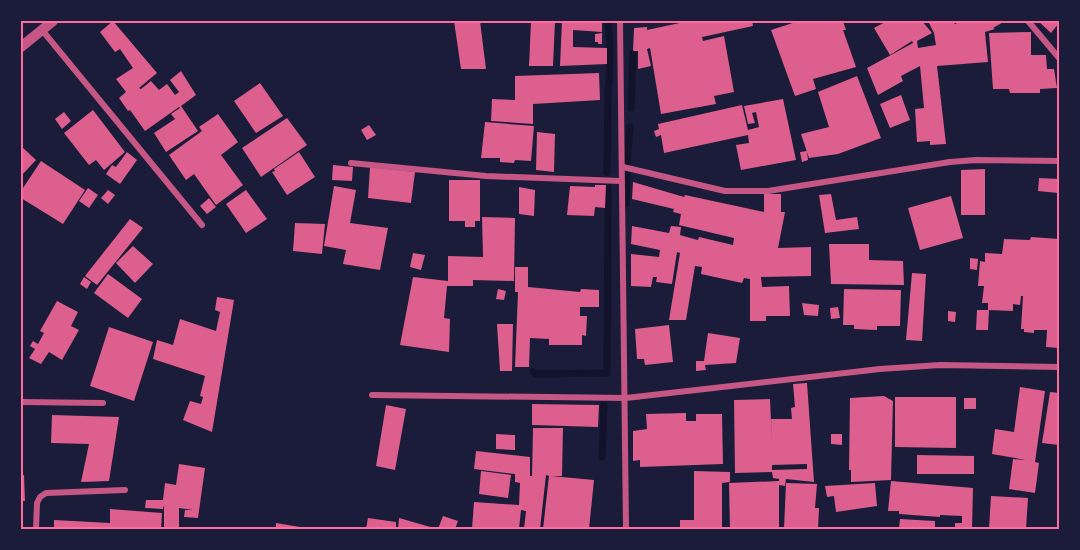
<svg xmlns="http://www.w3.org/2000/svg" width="1080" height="550" font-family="'Open Sans',sans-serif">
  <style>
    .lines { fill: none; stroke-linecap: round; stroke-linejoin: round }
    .stream { stroke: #12122b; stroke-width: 7 }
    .building { fill: #dd5f8e; fill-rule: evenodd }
    .minor { stroke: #c65784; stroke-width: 6 }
    .tertiary { stroke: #c65784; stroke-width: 10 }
    .neatline { fill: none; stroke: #ff6b9d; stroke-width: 2 }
  </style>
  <rect width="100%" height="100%" fill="#1b1b3a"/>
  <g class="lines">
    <g class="stream">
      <polyline points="608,21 610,45"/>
      <polyline points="609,84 610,48"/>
      <polyline points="631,108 633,53"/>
      <polyline points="627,163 630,127"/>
      <polyline points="607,172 608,88"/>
      <polyline points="626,204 627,169"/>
      <polyline points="533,372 537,374 607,373 608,188 607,184"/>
      <polyline points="602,457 604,405"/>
    </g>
  </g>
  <g class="building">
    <polygon points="113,21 157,73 139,88 141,89 151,81 159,90 167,84 175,95 179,92 170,80 181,71 196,95 181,106 198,131 166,152 154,133 175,119 171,114 180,108 179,107 145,131 130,110 128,111 119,98 126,92 116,79 133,68 120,49 115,52 100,32"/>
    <polygon points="454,21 480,21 486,69 461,69"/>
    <polygon points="531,21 555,21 553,66 529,66"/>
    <polygon points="562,21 602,21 602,32 573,30 573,47 607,48 607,64 560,66"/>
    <polygon points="689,21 752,21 753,26 702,37 703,41 724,36 734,92 714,96 716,104 661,114 650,48 647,49 651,66 638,69 638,51 633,51 634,28 647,27 647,30"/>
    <polygon points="799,21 843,21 846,30 843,30 856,67 813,79 816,89 795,96 771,30"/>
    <polygon points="887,21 922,21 932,33 917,41 918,48 936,45 934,33 928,21 952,21 955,24 961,21 1005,21 993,28 995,29 985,32 988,62 937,66 946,144 930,145 930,141 917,142 915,109 924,108 920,66 901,76 903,81 878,95 867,68 913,43 912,41 890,55 874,28"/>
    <polygon points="1038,21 1059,21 1059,23 1051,33"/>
    <polygon points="1031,32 1031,55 1046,55 1047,69 1054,69 1057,88 1040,89 1040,93 1010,93 1009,89 993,89 989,33"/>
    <polygon points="602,33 602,44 598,44 598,42 595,42 595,34"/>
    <polygon points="599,73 600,100 533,104 533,124 491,121 492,99 515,100 515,76"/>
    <polygon points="857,76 881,138 838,154 809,158 801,134 829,127 818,92"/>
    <polygon points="260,83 283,116 256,133 234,101"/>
    <polygon points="901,95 910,120 890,128 880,104"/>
    <polygon points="783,99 796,160 741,170 736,145 749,143 748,135 664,153 661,135 656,137 654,131 659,129 658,124 742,105 748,130 759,127 756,112 752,113 755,123 748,124 744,106"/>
    <polygon points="93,110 125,152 104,170 96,160 89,165 64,133"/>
    <polygon points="64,112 71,121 62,129 55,119"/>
    <polygon points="218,114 238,142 221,155 243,185 216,205 194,174 186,180 169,155 202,131 199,127"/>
    <polygon points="287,118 307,145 261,177 242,148"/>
    <polygon points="485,122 534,126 531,161 515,160 514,163 500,162 500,158 481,158"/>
    <polygon points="369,125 376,135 367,140 361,130"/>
    <polygon points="537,132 555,134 554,172 536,170"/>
    <polygon points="21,146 36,160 21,176"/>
    <polygon points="807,151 808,160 802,162 800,152"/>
    <polygon points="127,152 137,160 120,184 106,174 112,165 116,167"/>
    <polygon points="299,152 315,177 287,195 272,172 275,171 274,169"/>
    <polygon points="41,161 85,190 63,224 21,198 21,191"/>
    <polygon points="333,165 353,167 352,181 332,180"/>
    <polygon points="370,167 415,172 411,203 368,198"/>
    <polygon points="985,169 985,215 961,215 961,170"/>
    <polygon points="1039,178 1059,179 1058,193 1038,191"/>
    <polygon points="449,180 480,180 480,221 475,221 475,227 465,227 465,221 449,221"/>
    <polygon points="633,182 684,197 685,195 764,212 764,194 781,194 781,212 785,212 778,248 811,247 811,276 761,277 762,287 789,286 790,316 766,316 766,321 750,321 750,279 744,278 742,283 701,274 702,267 695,266 686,320 669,320 680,253 677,252 672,284 656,282 657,277 653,277 651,287 631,286 631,254 659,257 660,250 631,244 632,226 669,233 671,226 681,227 680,235 683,236 698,240 699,237 733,245 734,238 679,225 681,214 673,212 674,209 632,199"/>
    <polygon points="595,185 606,185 605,208 595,207 594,216 567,215 570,186 595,187"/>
    <polygon points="334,186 356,190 350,223 388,228 380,270 343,264 346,250 324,246"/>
    <polygon points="519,187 535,190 534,216 519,214"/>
    <polygon points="88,188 98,195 89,208 79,201"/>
    <polygon points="108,190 115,195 108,204 101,198"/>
    <polygon points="246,190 267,219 246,233 226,204"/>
    <polygon points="831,194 836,220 857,217 859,229 825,233 819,195"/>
    <polygon points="951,196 963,238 920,250 908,208"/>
    <polygon points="209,198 216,207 207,214 200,206"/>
    <polygon points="482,217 515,218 514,281 473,280 473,286 447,286 444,318 450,319 449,352 400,345 413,277 448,281 448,256 483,257"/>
    <polygon points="130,219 143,228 97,285 85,276"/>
    <polygon points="295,223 325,224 322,254 293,251"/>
    <polygon points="1031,237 1059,239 1059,348 1046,347 1047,330 1034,330 1034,333 1024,332 1024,329 1021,329 1023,296 1021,296 1020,305 1013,304 1013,311 988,310 988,303 982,303 984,286 978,286 980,261 985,262 985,253 1002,254 1004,239 1030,240"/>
    <polygon points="829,244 869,244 869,260 903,261 904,285 831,284"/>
    <polygon points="133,246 153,264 135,283 116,263"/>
    <polygon points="413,253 425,255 421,270 410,267"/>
    <polygon points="970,258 978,259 977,270 970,269"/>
    <polygon points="515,267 528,267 528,287 580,292 581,289 599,290 599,307 580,307 580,316 587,316 586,336 582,335 582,345 549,345 549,339 530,338 529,367 515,367 518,292 515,292"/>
    <polygon points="912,273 926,274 922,341 906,340"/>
    <polygon points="108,274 142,299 128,318 94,293"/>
    <polygon points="84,277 91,282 87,289 80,284"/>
    <polygon points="498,289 506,291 504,300 496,299"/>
    <polygon points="844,289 901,290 900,326 877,326 877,330 854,329 854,325 843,325"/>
    <polygon points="217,297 234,300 212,432 183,420 190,401 201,404 203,397 200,396 205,376 153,359 157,340 173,345 180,319 216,331 220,312 215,310"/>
    <polygon points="57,301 78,312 71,326 79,330 62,360 49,352 41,364 29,358 35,349 30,346 33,341 38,344 44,333 40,331"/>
    <polygon points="802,303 819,305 818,316 804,315"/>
    <polygon points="838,307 840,318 831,319 830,308"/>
    <polygon points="977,310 989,310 988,330 976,330"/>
    <polygon points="948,311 956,312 955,322 948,321"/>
    <polygon points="497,324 513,324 512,371 500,371"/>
    <polygon points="669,325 673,362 645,365 644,359 637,359 635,329"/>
    <polygon points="109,327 153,342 134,401 90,386"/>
    <polygon points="708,333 740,338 736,363 705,365 706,370 696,371 696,361 704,361"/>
    <path d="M807 383 814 482 786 479 785 486 779 485V529H730L729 483 779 481V479L773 478 772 472 735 473 734 400 770 399 772 445 771 419H792L791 408 795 407 793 384ZM807 464V469L772 470V465Z"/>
    <polygon points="1020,387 1045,391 1035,462 1039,463 1035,493 1009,489 1013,459 1026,460 992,454 995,429 1014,432"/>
    <polygon points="1050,392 1059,393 1059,445 1042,443"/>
    <polygon points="884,396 893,401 891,480 851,482 851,470 849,470 850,398"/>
    <polygon points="895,397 956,397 956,448 895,447"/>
    <rect x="964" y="398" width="12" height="11"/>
    <polygon points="532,404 599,405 598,427 532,425"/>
    <polygon points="386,405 406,409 395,470 376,466"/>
    <polygon points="686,413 686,421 696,421 696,414 722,414 723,464 640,467 640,460 633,461 633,431 647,429 646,414"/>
    <polygon points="52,415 119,417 109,481 81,482 89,444 51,443"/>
    <polygon points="533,428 563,428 562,476 551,476 594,480 589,529 543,529 549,476 546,475 540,529 524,529 526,511 521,510 519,529 472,529 474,502 519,505 520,483 515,482 515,474 474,469 476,451 530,457 530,476 532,476"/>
    <polygon points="496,434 515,435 515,450 496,449"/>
    <polygon points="831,434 842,434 842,445 831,444"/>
    <polygon points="917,455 974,456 974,474 917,474"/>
    <polygon points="179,464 205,468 198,518 184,517 185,510 193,510 179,508 179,529 164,529 164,505 163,509 145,508 146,500 163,500 165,483 176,485"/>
    <polygon points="481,471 511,475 508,498 479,494"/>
    <polygon points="694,471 730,472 730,482 722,483 722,529 683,529 683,527 680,527 680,520 694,520"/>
    <polygon points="21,475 24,475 25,501 21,501"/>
    <polygon points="891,481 973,488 972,529 955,529 955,523 962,523 962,516 940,515 940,517 899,514 899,511 888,511"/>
    <polygon points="786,483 817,484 815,508 819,508 818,529 784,529"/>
    <polygon points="875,483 877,506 836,512 834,496 827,497 825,486"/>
    <polygon points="991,496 1028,498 1026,529 989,529"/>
    <polygon points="110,509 162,513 161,529 54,529 54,520 110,523"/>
    <polygon points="443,516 458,521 455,529 438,529"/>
    <polygon points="368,518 396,522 396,529 366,529"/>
    <polygon points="399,518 434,528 434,529 398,529"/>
    <polygon points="900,519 935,521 935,529 899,529"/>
    <polygon points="276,523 306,528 306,529 276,529"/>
  </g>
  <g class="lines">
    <g class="minor">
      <polyline points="620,21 626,529"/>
      <polyline points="1028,21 1059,58"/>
      <polyline points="42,30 202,225"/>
      <polyline points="351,163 486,176 621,181"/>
      <polyline points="623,167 725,191 768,191 950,162 976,160 1059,161"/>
      <polyline points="372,395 626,398 880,369 940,365 1059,367"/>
      <polyline points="21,402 103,403"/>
      <polyline points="36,529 37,503 40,497 46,493 125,490"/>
    </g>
    <polyline class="tertiary" points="21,47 53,21"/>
  </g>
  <rect width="1080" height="550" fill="none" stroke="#1b1b3a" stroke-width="45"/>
  <rect x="22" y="22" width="1036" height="506" class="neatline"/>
</svg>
